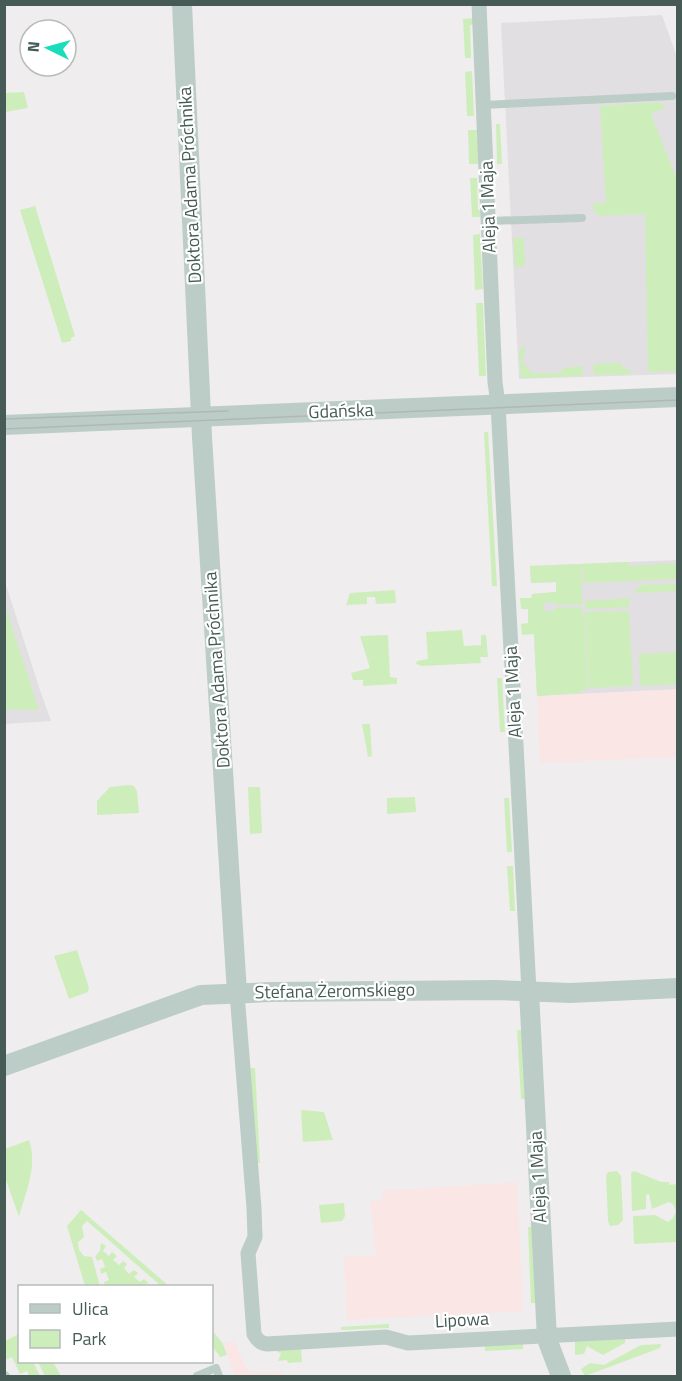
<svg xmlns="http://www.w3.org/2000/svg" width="682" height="1381" font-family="'Titillium Web',sans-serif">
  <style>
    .commercial { fill: #fbe6e6 }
    .education { fill: #e1dfe1 }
    .green { fill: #cdeebb }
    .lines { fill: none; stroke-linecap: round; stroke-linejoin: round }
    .service { stroke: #bccdc8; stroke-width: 8 }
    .minor { stroke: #bccdc8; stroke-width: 15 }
    .tertiary { stroke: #bccdc8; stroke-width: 20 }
    .tram { stroke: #b0b8b7; stroke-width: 1.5 }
    .labels { text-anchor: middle; stroke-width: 4.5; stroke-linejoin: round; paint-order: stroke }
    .street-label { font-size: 18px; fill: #465b55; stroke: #fff }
  </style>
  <rect width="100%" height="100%" fill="#f0edef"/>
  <g class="commercial">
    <polygon points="677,689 677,757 540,763 537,696"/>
    <polygon points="517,1182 523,1311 347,1320 344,1257 376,1255 370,1201 383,1201 382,1191"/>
    <polygon points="234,1341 247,1370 251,1373 281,1371 284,1376 235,1376 223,1344"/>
  </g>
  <g class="education">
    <polygon points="662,15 678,60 677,374 519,379 501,23"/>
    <polygon points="677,560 677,689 537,696 532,594 556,592 556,582 531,583 530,566"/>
    <polygon points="4,579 40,690 51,721 5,724"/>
  </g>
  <g class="green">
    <polygon points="476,18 476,24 470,25 471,58 465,58 463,19"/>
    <polygon points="472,71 474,116 467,116 465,72"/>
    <polygon points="24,92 28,108 5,112 5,93"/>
    <polygon points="658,102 666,107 651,114 677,180 678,371 648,372 645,214 601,216 596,214 592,204 606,203 600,106"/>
    <polygon points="496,124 500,124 502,164 497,164"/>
    <polygon points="468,130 481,130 482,164 469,164"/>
    <polygon points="470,178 477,178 478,210 485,210 485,217 472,217"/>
    <polygon points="35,206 75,336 71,338 71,341 62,343 20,210"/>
    <polygon points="480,234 483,289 475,290 473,235"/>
    <polygon points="513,238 524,238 525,266 515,267"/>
    <polygon points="476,303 483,303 486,376 479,376"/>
    <polygon points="524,344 525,350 523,363 532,373 560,373 564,368 583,366 583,376 521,378 519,353"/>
    <polygon points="622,363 623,369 630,369 631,374 594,375 593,364"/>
    <polygon points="484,432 488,432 497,586 492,586"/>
    <polygon points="629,562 629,566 677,563 677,579 583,583 583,568 581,568 582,604 555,605 554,602 544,603 543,611 554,611 555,608 582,607 582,614 585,614 588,689 581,690 581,693 537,696 534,634 522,635 521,624 528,623 528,609 521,609 520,598 531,598 532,594 556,592 556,582 531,583 530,566"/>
    <polygon points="677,584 677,591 636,593 636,590 641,585"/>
    <polygon points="395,590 396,603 376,604 375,597 367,597 367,604 346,605 350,593"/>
    <polygon points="629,598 629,607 585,609 585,601"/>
    <polygon points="5,606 39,710 5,709"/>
    <polygon points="629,611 633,686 589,688 586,612"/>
    <polygon points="462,630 464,646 481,645 481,635 486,635 488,657 480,657 481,663 422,666 416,664 417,661 428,659 426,632"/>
    <polygon points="388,635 390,677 397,678 397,684 363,686 363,680 353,680 351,673 370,668 360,636"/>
    <polygon points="677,652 677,684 640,686 639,654"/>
    <polygon points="497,678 502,678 505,732 500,732"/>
    <polygon points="362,724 370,724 372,756 368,757"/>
    <polygon points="129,785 134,786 137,791 139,813 97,815 97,801 110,787"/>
    <polygon points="248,787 260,787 262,833 250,834"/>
    <polygon points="415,797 416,812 387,814 387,798"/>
    <polygon points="504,798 509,798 512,852 507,852"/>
    <polygon points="507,866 513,866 515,911 510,911"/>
    <polygon points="77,950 89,988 88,992 69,999 54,956"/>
    <polygon points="517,1030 522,1030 525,1099 521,1099"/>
    <polygon points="249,1068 255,1068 260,1163 255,1163"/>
    <polygon points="301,1110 324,1112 333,1140 303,1142"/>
    <path d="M29 1140C38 1166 26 1191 19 1217L5 1177V1149Z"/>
    <polygon points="617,1171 621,1176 623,1220 618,1225 610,1226 608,1221 606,1176 608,1172"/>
    <polygon points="634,1171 661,1182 669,1182 669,1185 677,1184 677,1242 634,1244 633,1216 655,1215 668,1222 673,1218 676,1211 673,1204 669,1202 652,1209 649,1194 646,1195 646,1209 632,1211 631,1173"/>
    <polygon points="344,1203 345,1216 342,1221 321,1223 319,1205"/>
    <polygon points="81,1210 169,1286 161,1286 87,1221 82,1226 84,1237 78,1242 79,1250 84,1256 92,1257 100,1286 85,1286 67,1226"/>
    <polygon points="528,1227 533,1227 536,1303 531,1303"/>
    <path d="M101 1243 106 1246 103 1251 109 1256 112 1252 117 1256 113 1260 119 1265 123 1261 127 1264 124 1268 129 1274 134 1270 138 1273 134 1277 140 1282 144 1279 149 1283C134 1289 118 1283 105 1286L104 1282 109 1280 106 1272 101 1274 100 1269 105 1267 102 1259 97 1261 95 1256 100 1251Z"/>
    <polygon points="389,1324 389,1328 341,1330 341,1327"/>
    <polygon points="212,1330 223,1344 227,1355 220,1357 212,1346"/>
    <polygon points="19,1334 20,1362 33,1362 40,1376 29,1376 27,1371 20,1374 12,1357 5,1360 5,1341"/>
    <polygon points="625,1339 625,1343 603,1355 587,1346 584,1354 575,1355 575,1341"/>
    <polygon points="523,1344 523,1349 485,1351 485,1346"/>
    <polygon points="661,1344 660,1348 585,1376 581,1369 590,1363 604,1365 641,1345"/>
    <polygon points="301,1348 302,1362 288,1363 287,1360 278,1361 281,1353 277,1352 278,1349"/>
    <polygon points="38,1362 53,1362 61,1376 45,1376"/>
  </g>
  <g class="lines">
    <g class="service">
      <polyline points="484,105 672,96"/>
      <polyline points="489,221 582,218"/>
      <polyline points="5,1375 6,1376"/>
      <polyline points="197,1376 216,1368 219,1376"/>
    </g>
    <g class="minor">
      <polyline points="479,4 495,382 498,404 529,991"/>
      <path d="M237 993 254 1208 255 1237 248 1253 254 1334C257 1340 260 1343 267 1344L386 1337 408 1343 678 1329"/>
    </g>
    <g class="tertiary">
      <polyline points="182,4 202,437 237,993"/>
      <polyline points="4,425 678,397"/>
      <polyline points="529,991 547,1339 561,1376"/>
      <polyline points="4,1066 201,995 272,992 496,990 570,993 678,988"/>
    </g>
    <g class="tram">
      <polyline points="4,419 228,411"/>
      <polyline points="4,429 678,400"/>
    </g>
  </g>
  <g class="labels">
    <g class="street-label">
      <text transform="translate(190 185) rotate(-93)" y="6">Doktora Adama Próchnika</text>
      <text transform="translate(488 207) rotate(-92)" y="6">Aleja 1 Maja</text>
      <text transform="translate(341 411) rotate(-2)" y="6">Gdańska</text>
      <text transform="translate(217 670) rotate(-94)" y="6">Doktora Adama Próchnika</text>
      <text transform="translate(513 692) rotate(-93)" y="6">Aleja 1 Maja</text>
      <text transform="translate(335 991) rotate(-1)" y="6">Stefana Żeromskiego</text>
      <text transform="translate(538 1177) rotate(-93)" y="6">Aleja 1 Maja</text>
      <text transform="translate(462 1320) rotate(-3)" y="6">Lipowa</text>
    </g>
  </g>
  <rect width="682" height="1381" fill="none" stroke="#465b55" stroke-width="12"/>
  <rect x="18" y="1285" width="195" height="78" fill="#ffffff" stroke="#b5bdbb" stroke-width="1.5"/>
  <rect x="30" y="1304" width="30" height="9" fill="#bccdc8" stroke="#b5bdbb" stroke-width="1.5"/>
  <text x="72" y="1315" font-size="18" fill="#465b55">Ulica</text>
  <rect x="30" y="1330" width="30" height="18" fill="#cdeebb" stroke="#b5bdbb" stroke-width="1.5"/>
  <text x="72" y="1345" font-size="18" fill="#465b55">Park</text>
  <g transform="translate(48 48) rotate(275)"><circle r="28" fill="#ffffff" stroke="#b5bdbb" stroke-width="1.5"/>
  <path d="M0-4.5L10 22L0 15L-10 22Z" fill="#1addbc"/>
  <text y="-9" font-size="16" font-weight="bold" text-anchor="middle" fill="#465b55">N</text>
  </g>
</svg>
